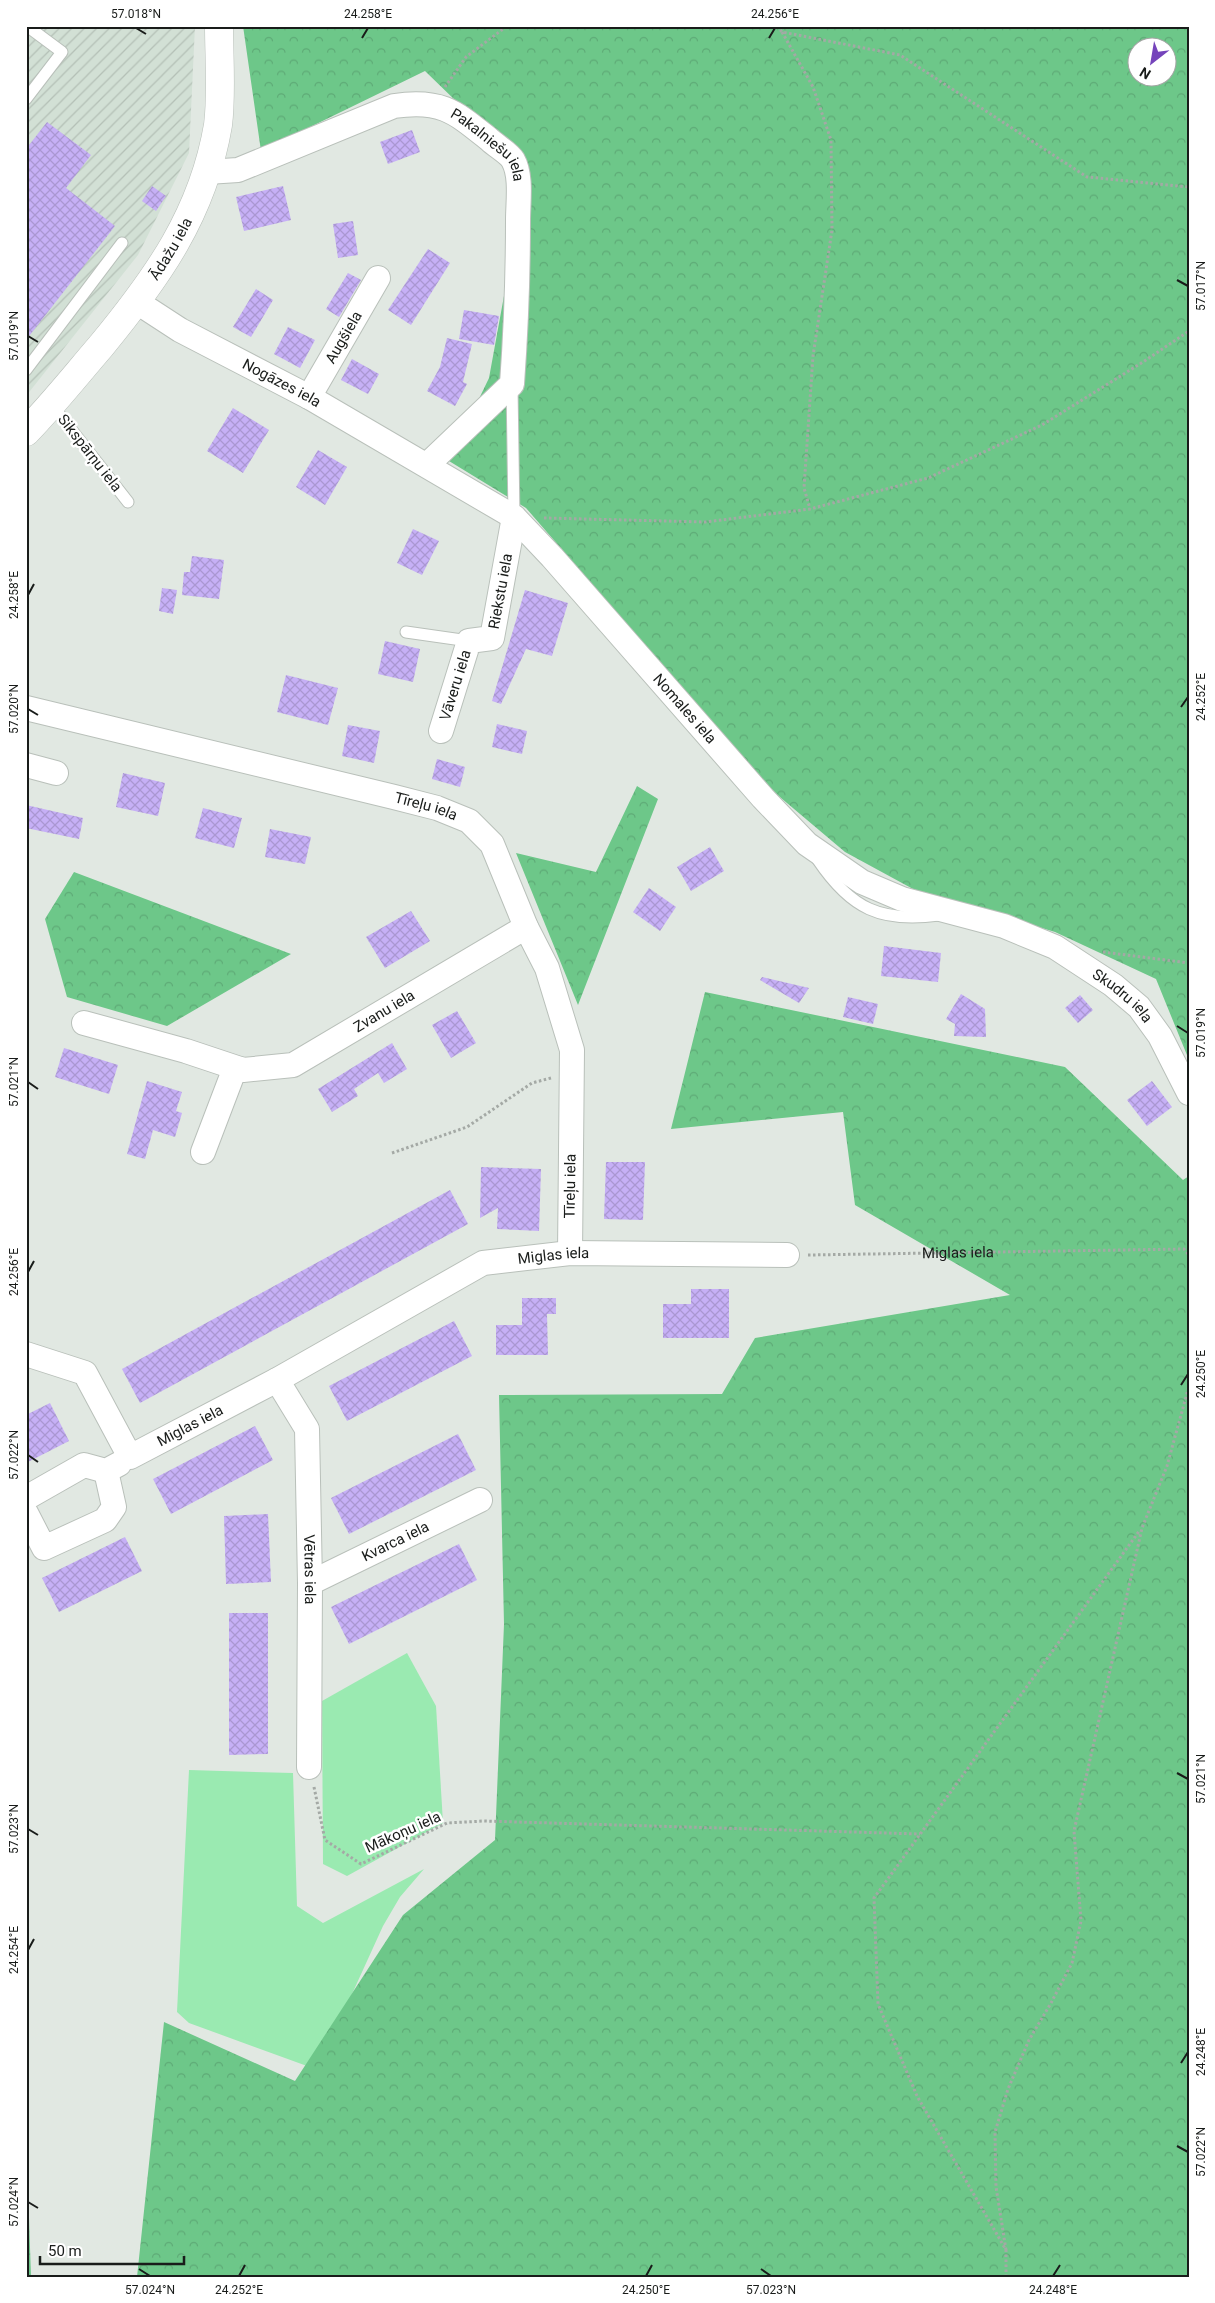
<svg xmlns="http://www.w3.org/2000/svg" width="1215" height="2303" font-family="Roboto,sans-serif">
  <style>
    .industrial { fill: url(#industrial-furrows) }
    .grass { fill: #9aeab1 }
    .forest { fill: url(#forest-crowns); fill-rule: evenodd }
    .building { fill: url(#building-cross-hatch) }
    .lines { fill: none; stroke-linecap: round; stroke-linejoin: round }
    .service-casing { stroke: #b9c0ba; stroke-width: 13 }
    .minor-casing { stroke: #b9c0ba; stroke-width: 26 }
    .tertiary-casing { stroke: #b9c0ba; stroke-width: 29 }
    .path { stroke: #a4a9a5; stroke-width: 3; stroke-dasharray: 2.5 2.5; stroke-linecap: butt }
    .service { stroke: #fff; stroke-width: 11 }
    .minor { stroke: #fff; stroke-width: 24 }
    .tertiary { stroke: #fff; stroke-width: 28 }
    .ticks { fill: none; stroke: #191c1a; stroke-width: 2 }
    .labels { text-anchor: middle; stroke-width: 5; stroke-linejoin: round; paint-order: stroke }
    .street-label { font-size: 15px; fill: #191c1a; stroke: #fff }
    .neatline { fill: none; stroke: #191c1a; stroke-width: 2 }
    .ticks-label { font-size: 12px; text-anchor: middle; fill: #191c1a }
  </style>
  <defs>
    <pattern id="industrial-furrows" width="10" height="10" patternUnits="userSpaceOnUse" patternTransform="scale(1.25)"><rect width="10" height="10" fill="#d2e0d5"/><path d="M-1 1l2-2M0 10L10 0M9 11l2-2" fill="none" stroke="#b4c0b6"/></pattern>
    <pattern id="forest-crowns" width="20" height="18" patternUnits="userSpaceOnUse" patternTransform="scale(1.25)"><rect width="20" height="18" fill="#6dc789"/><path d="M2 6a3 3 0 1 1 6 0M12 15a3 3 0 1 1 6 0" fill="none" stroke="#5eaa76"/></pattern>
    <pattern id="building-cross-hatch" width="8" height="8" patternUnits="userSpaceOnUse" patternTransform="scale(1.25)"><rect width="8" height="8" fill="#c6b0f6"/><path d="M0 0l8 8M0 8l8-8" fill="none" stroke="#aa97d2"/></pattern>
  </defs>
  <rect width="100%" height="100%" fill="#e1e8e2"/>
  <polygon class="industrial" points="26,26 195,26 189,153 138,255 26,396"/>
  <g class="grass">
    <polygon points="407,1653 436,1706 443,1823 347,1876 323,1864 322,1701"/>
    <polygon points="189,1770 293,1773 297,1906 323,1923 424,1869 400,1897 383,1926 321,2062 307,2066 189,2023 177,2012"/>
  </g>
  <g class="forest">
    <path d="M243 26H1189V1060L1156 979 1055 932 913 889 845 852 768 787 526 508 449 461 489 378 527 170 425 71 261 151ZM1138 48H1168V78H1138Z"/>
    <polygon points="637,786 658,799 578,1005 516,853 596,872"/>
    <polygon points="74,872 291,954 167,1026 67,997 45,919"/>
    <polygon points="705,992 1065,1067 1183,1180 1189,1176 1189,2277 137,2277 164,2022 295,2081 403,1915 495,1840 504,1624 499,1395 722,1394 755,1338 1010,1295 855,1205 843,1112 671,1129"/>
    <polygon points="26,2218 29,2218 31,2277 26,2277"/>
  </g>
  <g class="building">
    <polygon points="47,122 91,155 66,188 115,226 26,340 26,149"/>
    <polygon points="412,130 420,152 388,164 380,142"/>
    <polygon points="152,186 166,196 156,211 142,201"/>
    <polygon points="283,186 291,220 244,231 236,197"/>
    <polygon points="353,221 358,255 338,258 333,224"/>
    <polygon points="428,249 450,263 411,325 388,310"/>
    <polygon points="348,273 361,280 339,317 326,309"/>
    <polygon points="256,289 273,300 251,337 233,327"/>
    <polygon points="464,310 499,316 494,345 459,339"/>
    <polygon points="288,327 315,340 300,368 274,354"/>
    <polygon points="447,338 472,344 463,382 467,384 455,406 427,391 440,367"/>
    <polygon points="352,359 379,374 368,394 341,380"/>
    <polygon points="233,408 269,430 243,473 207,451"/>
    <polygon points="318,450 347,467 325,505 296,487"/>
    <polygon points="413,529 439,541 422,575 397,563"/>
    <polygon points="192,556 224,560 219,599 182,595 184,572 190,572"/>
    <polygon points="162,588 177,590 173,614 159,611"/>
    <polygon points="525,590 568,603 552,656 526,649 501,704 492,701"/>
    <polygon points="385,641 420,649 413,682 378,674"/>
    <polygon points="286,675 338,688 328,725 277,712"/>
    <polygon points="497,724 527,731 522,754 492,747"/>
    <polygon points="348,725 380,731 374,763 342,756"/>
    <polygon points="437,759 465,767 460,787 432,779"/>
    <polygon points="123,773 165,783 158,816 116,807"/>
    <polygon points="26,805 83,818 79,839 26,828"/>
    <polygon points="203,808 242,818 234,848 195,838"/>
    <polygon points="270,829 311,837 305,864 265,857"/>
    <polygon points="710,847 724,871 691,891 677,867"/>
    <polygon points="649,888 676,907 660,931 633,912"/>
    <polygon points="411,911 430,941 385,968 366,937"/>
    <polygon points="884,946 941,953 938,982 881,976"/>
    <polygon points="762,977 809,988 799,1003 760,980"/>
    <polygon points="961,994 985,1009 986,1037 954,1036 955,1024 946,1019"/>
    <polygon points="1080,995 1093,1010 1078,1023 1065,1008"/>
    <polygon points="848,997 878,1004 873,1024 843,1017"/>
    <polygon points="457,1011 476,1043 451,1058 432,1025"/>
    <polygon points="392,1043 407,1069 384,1083 378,1073 354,1089 358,1096 332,1112 318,1089"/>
    <polygon points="64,1048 118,1065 109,1094 55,1077"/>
    <polygon points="147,1081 182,1092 176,1111 182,1113 175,1137 153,1130 145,1159 127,1154"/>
    <polygon points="1152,1081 1172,1107 1147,1126 1127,1100"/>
    <polygon points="606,1162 645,1162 643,1220 604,1219"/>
    <polygon points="481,1167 541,1169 539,1231 497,1229 498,1208 480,1218"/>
    <polygon points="450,1190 468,1224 140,1403 122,1369"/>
    <polygon points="691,1289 729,1289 729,1338 663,1338 663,1304 691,1304"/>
    <polygon points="522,1298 556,1298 556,1314 547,1314 548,1355 496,1355 496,1325 522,1325"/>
    <polygon points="454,1321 472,1356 347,1421 329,1386"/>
    <polygon points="50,1403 69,1441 26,1463 26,1415"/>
    <polygon points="255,1426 273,1460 171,1514 153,1479"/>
    <polygon points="458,1434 476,1470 349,1534 331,1498"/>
    <polygon points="268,1514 271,1582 226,1584 224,1516"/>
    <polygon points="125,1537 142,1571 59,1612 42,1578"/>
    <polygon points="459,1544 477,1580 349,1644 331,1607"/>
    <polygon points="229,1613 268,1613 268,1754 229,1755"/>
  </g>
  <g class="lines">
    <defs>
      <g id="service">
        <polyline points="26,99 62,52 27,26"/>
        <polyline points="26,370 122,243"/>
        <polyline points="512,386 514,517"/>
        <polyline points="52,405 128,502"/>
        <polyline points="406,632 469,641"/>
        <path d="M818 860C851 909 881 923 939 915"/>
      </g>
      <g id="minor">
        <path id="s2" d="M207 172 238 170 394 106C442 99 455 112 490 140 496 146 509 153 513 160 522 176 518 202 518 220 518 275 516 329 512 384L427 465"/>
        <path id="s3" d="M137 302 180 330 309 397 514 517 552 557 763 798 807 844 862 882 902 899 1004 926 1055 947 1113 985 1139 1007 1160 1036 1189 1093"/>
        <path id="s4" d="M309 397 378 278"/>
        <path id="s5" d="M26 708 394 797 437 808 469 821 492 844 526 927 547 968 572 1050 570 1253"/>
        <path id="s6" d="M441 731 469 641 492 638 514 517"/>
        <polyline points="26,765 56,773"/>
        <path id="s7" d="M84 1023 186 1051 243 1070 293 1065 526 927"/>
        <polyline points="203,1152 235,1068"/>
        <path id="s8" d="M26 1354 85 1373 130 1457 277 1380 483 1263 570 1253 787 1255"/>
        <path id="s9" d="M277 1380 307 1429 310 1583 309 1767"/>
        <polyline points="26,1498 84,1465 106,1471 119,1464"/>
        <polyline points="26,1513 44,1548 105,1520 114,1507 106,1471"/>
        <path id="s10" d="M310 1583 480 1500"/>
      </g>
      <g id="tertiary">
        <path id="s11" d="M26 432C53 404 76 375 101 346 157 278 203 214 218 125 222 94 219 57 219 26"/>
      </g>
    </defs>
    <use href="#service" class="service-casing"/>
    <use href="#minor" class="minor-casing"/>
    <use href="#tertiary" class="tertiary-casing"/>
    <g class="path">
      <polyline points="777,26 782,32 900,55 1087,177 1189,187"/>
      <polyline points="782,32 813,87 831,140 832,230 813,356 804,488 810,509"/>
      <polyline points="445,87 466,57 507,26"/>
      <polyline points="544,518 705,522 810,509 928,478 1042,425 1143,362 1189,331"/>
      <polyline points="1103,952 1189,963"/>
      <polyline points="392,1153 467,1127 532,1083 551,1078"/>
      <path id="s1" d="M808 1255 1184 1249 1189 1255"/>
      <polyline points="314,1787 325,1840 361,1864 447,1823 484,1821 920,1834"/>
      <polyline points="1006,2250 996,2187 995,2132 1008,2089 1029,2040 1051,2003 1072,1963 1081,1921 1074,1831 1142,1528 1167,1466 1189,1386"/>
      <polyline points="1006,2277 1006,2250 917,2096 878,2004 874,1898 1140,1530"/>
    </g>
    <use href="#service" class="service"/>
    <use href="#minor" class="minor"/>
    <use href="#tertiary" class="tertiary"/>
  </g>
  <path class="ticks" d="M136 28 146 34M362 38 368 28M769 38 775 28M1177 280 1188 286M28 336 38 342M28 595 34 584M1181 707 1188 697M28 709 38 715M1177 1026 1188 1033M28 1082 38 1089M28 1272 34 1261M1181 1385 1188 1374M28 1455 38 1462M1177 1773 1188 1779M28 1829 38 1835M28 1950 34 1939M1181 2063 1188 2052M1177 2146 1188 2152M28 2202 38 2208M139 2269 150 2276M761 2269 771 2276M239 2276 245 2265M646 2276 652 2265M1053 2276 1060 2265"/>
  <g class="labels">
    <g class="street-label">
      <text dy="5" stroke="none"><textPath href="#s2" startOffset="309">Pakalniešu iela</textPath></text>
      <text dy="5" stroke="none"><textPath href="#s11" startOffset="234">Ādažu iela</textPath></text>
      <text dy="5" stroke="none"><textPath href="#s4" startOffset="69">Augšiela</textPath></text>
      <text dy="5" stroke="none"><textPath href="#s3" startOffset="166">Nogāzes iela</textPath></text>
      <text transform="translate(90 453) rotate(52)" y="5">Sikspārņu iela</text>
      <text dy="5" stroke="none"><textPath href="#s6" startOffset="165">Riekstu iela</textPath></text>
      <text dy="5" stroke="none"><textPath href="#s6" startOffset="48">Vāveru iela</textPath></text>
      <text dy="5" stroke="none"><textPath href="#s3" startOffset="691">Nomales iela</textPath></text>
      <text dy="5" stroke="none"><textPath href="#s5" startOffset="412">Tīreļu iela</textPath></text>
      <text dy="5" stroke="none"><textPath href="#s3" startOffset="1228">Skudru iela</textPath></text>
      <text dy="5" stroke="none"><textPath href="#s7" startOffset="322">Zvanu iela</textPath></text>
      <text transform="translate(570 1186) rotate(-89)" y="5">Tīreļu iela</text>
      <text dy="5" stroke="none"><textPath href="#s1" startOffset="150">Miglas iela</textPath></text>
      <text dy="5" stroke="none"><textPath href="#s8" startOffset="631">Miglas iela</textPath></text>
      <text dy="5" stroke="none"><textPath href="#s8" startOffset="225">Miglas iela</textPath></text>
      <text dy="5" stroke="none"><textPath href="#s10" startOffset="95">Kvarca iela</textPath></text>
      <text dy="5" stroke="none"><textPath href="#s9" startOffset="198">Vētras iela</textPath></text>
      <text transform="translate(403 1832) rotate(-24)" y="5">Mākoņu iela</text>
    </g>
  </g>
  <rect width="1215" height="2303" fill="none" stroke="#ffffff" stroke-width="55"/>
  <g transform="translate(1152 62) rotate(211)"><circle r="24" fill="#ffffff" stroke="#a3a4a3"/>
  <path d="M0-4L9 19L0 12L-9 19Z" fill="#7544bb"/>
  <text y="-8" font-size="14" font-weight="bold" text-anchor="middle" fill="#191c1a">N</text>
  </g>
  <path d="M40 2256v8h144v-8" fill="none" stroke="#191c1a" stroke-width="2.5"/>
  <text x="48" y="2256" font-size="15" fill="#191c1a" stroke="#ffffff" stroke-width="4" paint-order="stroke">50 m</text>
  <rect x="28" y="28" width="1160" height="2248" class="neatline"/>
  <g class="ticks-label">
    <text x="136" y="18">57.018°N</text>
    <text x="368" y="18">24.258°E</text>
    <text x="775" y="18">24.256°E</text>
    <text transform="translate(1201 286) rotate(-90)" y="4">57.017°N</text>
    <text transform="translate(14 336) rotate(-90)" y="4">57.019°N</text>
    <text transform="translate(14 595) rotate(-90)" y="4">24.258°E</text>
    <text transform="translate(1201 697) rotate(-90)" y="4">24.252°E</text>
    <text transform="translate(14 709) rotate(-90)" y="4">57.020°N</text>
    <text transform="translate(1201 1033) rotate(-90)" y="4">57.019°N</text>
    <text transform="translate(14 1082) rotate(-90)" y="4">57.021°N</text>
    <text transform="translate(14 1272) rotate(-90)" y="4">24.256°E</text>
    <text transform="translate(1201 1374) rotate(-90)" y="4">24.250°E</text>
    <text transform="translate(14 1455) rotate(-90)" y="4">57.022°N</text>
    <text transform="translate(1201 1779) rotate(-90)" y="4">57.021°N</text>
    <text transform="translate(14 1829) rotate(-90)" y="4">57.023°N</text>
    <text transform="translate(14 1950) rotate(-90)" y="4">24.254°E</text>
    <text transform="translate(1201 2052) rotate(-90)" y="4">24.248°E</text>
    <text transform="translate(1201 2152) rotate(-90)" y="4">57.022°N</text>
    <text transform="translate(14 2202) rotate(-90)" y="4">57.024°N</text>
    <text x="150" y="2294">57.024°N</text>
    <text x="239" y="2294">24.252°E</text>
    <text x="646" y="2294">24.250°E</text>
    <text x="771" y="2294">57.023°N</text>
    <text x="1053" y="2294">24.248°E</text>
  </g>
</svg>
